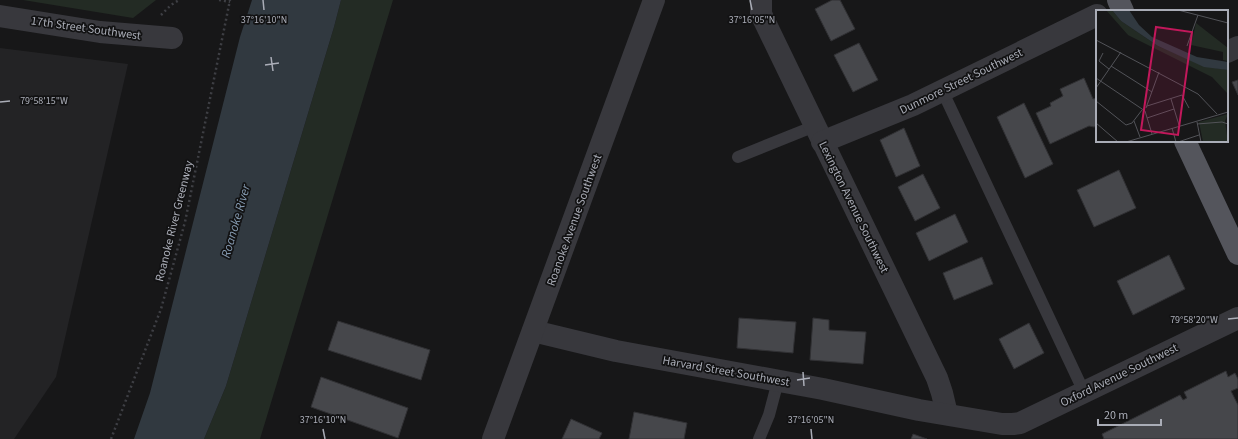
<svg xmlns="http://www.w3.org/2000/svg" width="1238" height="439" font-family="'Source Sans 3',sans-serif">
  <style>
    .built { fill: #232325 }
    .green { fill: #232b24 }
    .water { fill: #313940 }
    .building { fill: #46474b; stroke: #313134 }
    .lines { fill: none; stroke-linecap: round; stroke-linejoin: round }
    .path { stroke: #3e3f44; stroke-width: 2.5; stroke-dasharray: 2 3; stroke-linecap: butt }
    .lane { stroke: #38383d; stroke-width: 12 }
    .street { stroke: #38383d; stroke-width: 22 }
    .primary { stroke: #54555c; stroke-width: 22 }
    .ticks { fill: none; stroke: #aaadb7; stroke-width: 1.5 }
    .labels { text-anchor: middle; stroke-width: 3.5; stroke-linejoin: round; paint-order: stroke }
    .street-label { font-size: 12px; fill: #aaadb7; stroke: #121213 }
    .water-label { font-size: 13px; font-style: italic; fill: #8499af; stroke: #121213 }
    .inset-road { fill: none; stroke: #525358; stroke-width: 1 }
    .view { fill: #c2185b; fill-opacity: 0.15; stroke: #c2185b; stroke-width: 2 }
    .inset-edge { fill: none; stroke: #aaadb7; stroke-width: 2 }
    .ticks-label { font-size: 10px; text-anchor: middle; fill: #aaadb7; stroke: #121213; stroke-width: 3.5; stroke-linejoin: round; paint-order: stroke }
  </style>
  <rect width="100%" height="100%" fill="#171718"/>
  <polygon class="built" points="0,48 128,64 56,377 14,439 0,439"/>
  <g class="green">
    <polygon points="23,0 156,0 133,18"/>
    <polygon points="341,0 393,0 260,439 204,439 226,386 334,27"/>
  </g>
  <polygon class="water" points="252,0 341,0 334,27 226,386 204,439 134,439 150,393 240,37"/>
  <g class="building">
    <polygon points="832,0 840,0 855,29 831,41 815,9"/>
    <polygon points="859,43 878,80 853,92 834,55"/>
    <polygon points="1084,78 1093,99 1097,98 1097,126 1094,127 1089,126 1050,144 1036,113 1051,106 1050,103 1063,96 1060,89"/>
    <polygon points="1238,80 1238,95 1232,82"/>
    <polygon points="1024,103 1053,164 1025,178 997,117"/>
    <polygon points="904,128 920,166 896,177 880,140"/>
    <polygon points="1119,170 1136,208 1094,227 1077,190"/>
    <polygon points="923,174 940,208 915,221 898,187"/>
    <polygon points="955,214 968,242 929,261 916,233"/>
    <polygon points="1169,255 1185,289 1133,315 1117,281"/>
    <polygon points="982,257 993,284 954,300 943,273"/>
    <polygon points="739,318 796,322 793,353 737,348"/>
    <polygon points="813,318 829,320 829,330 866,332 863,364 810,360"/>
    <polygon points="338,321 430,350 421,380 328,350"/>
    <polygon points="1029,323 1044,353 1014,369 999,339"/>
    <polygon points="1226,371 1228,377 1235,373 1238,379 1238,388 1231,391 1238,405 1238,439 1104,439 1102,434 1180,395 1183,400 1187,398 1184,392"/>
    <polygon points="321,377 408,408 398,438 311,407"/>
    <polygon points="634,412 687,423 684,439 629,439"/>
    <polygon points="571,419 602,433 599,439 562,439"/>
    <polygon points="913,434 927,439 911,439"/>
  </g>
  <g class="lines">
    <g class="path">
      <polyline points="219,0 230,2"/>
      <polyline points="161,15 171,5 179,0"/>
      <polyline points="111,439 161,309 185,222 230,0"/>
    </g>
    <g class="lane">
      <polyline points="942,90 1084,392"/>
      <polyline points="738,157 815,126"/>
      <polyline points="759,439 769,415 778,381"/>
    </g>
    <g class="street">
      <polyline points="761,0 761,14 937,378 942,393 947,414"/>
      <polyline points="0,16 100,32 172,38"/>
      <polyline points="1227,52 1238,47"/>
      <polyline points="822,142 913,105 1097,15"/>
      <polyline points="533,331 616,351 823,389 919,410 1002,424 1013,424 1020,423 1238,318"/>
      <polyline points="493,439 654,0"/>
    </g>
    <g class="primary">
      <polyline points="1118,0 1123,11"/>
      <polyline points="1185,141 1238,254"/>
    </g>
  </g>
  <path class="ticks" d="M263 0 264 10M750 0 752 10M271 57 273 71M265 65 279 63M0 102 10 101M1228 319 1238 318M803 372 804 386M797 380 810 378M323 429 325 439M811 429 812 439"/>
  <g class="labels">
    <g class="street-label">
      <text transform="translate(86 28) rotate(8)" y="4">17th Street Southwest</text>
      <text transform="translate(961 81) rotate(-26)" y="4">Dunmore Street Southwest</text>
      <text transform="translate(854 207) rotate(64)" y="4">Lexington Avenue Southwest</text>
      <text transform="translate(574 220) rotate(-70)" y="4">Roanoke Avenue Southwest</text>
      <text transform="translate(174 221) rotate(-76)" y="4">Roanoke River Greenway</text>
      <text transform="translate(726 371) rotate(10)" y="4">Harvard Street Southwest</text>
      <text transform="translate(1119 375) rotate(-26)" y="4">Oxford Avenue Southwest</text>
    </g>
    <g class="water-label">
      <text transform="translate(235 221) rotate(-74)" y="5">Roanoke River</text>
    </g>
  </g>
  <g transform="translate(1096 10)">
    <rect width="132" height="132" fill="#171718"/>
    <path d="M10 0H16L25 11 62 36 108 56 132 60V84L116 67 32 25ZM100 13 132 38V51L127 50V42L95 35ZM132 104 129 111 132 132H107L103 112Z" fill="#232b24"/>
    <path d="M16 0H33L43 15 56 27 101 47 132 52V60L108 57 62 36 25 11Z" fill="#313940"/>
    <path class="inset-road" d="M82 0 132 13M0 30 102 84 121 104M91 36 102 5M7 43 3 51 13 59M15 56 56 82M0 68 49 101 56 124M0 78 25 42M75 89 83 115M0 91 30 115 36 113 46 100M51 96 86 85 93 98M50 98 63 62M51 108 78 99M38 111 44 127M101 112 105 132M0 113 22 132M101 114 126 112 132 114M76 118 80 132M30 132 132 102M82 132 103 125"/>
    <path class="view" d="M60 17 96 22 82 125 45 120Z"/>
    <rect width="132" height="132" class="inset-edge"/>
  </g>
  <g class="ticks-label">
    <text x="264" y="23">37°16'10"N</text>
    <text x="752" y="23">37°16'05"N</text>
    <text x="44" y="104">79°58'15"W</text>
    <text x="1194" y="323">79°58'20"W</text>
    <text x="323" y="423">37°16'10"N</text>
    <text x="811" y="423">37°16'05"N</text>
  </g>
  <path d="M1098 419v6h63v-6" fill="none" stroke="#aaadb7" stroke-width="2"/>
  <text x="1104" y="419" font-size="12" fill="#aaadb7" stroke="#121213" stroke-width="3" paint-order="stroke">20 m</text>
</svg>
